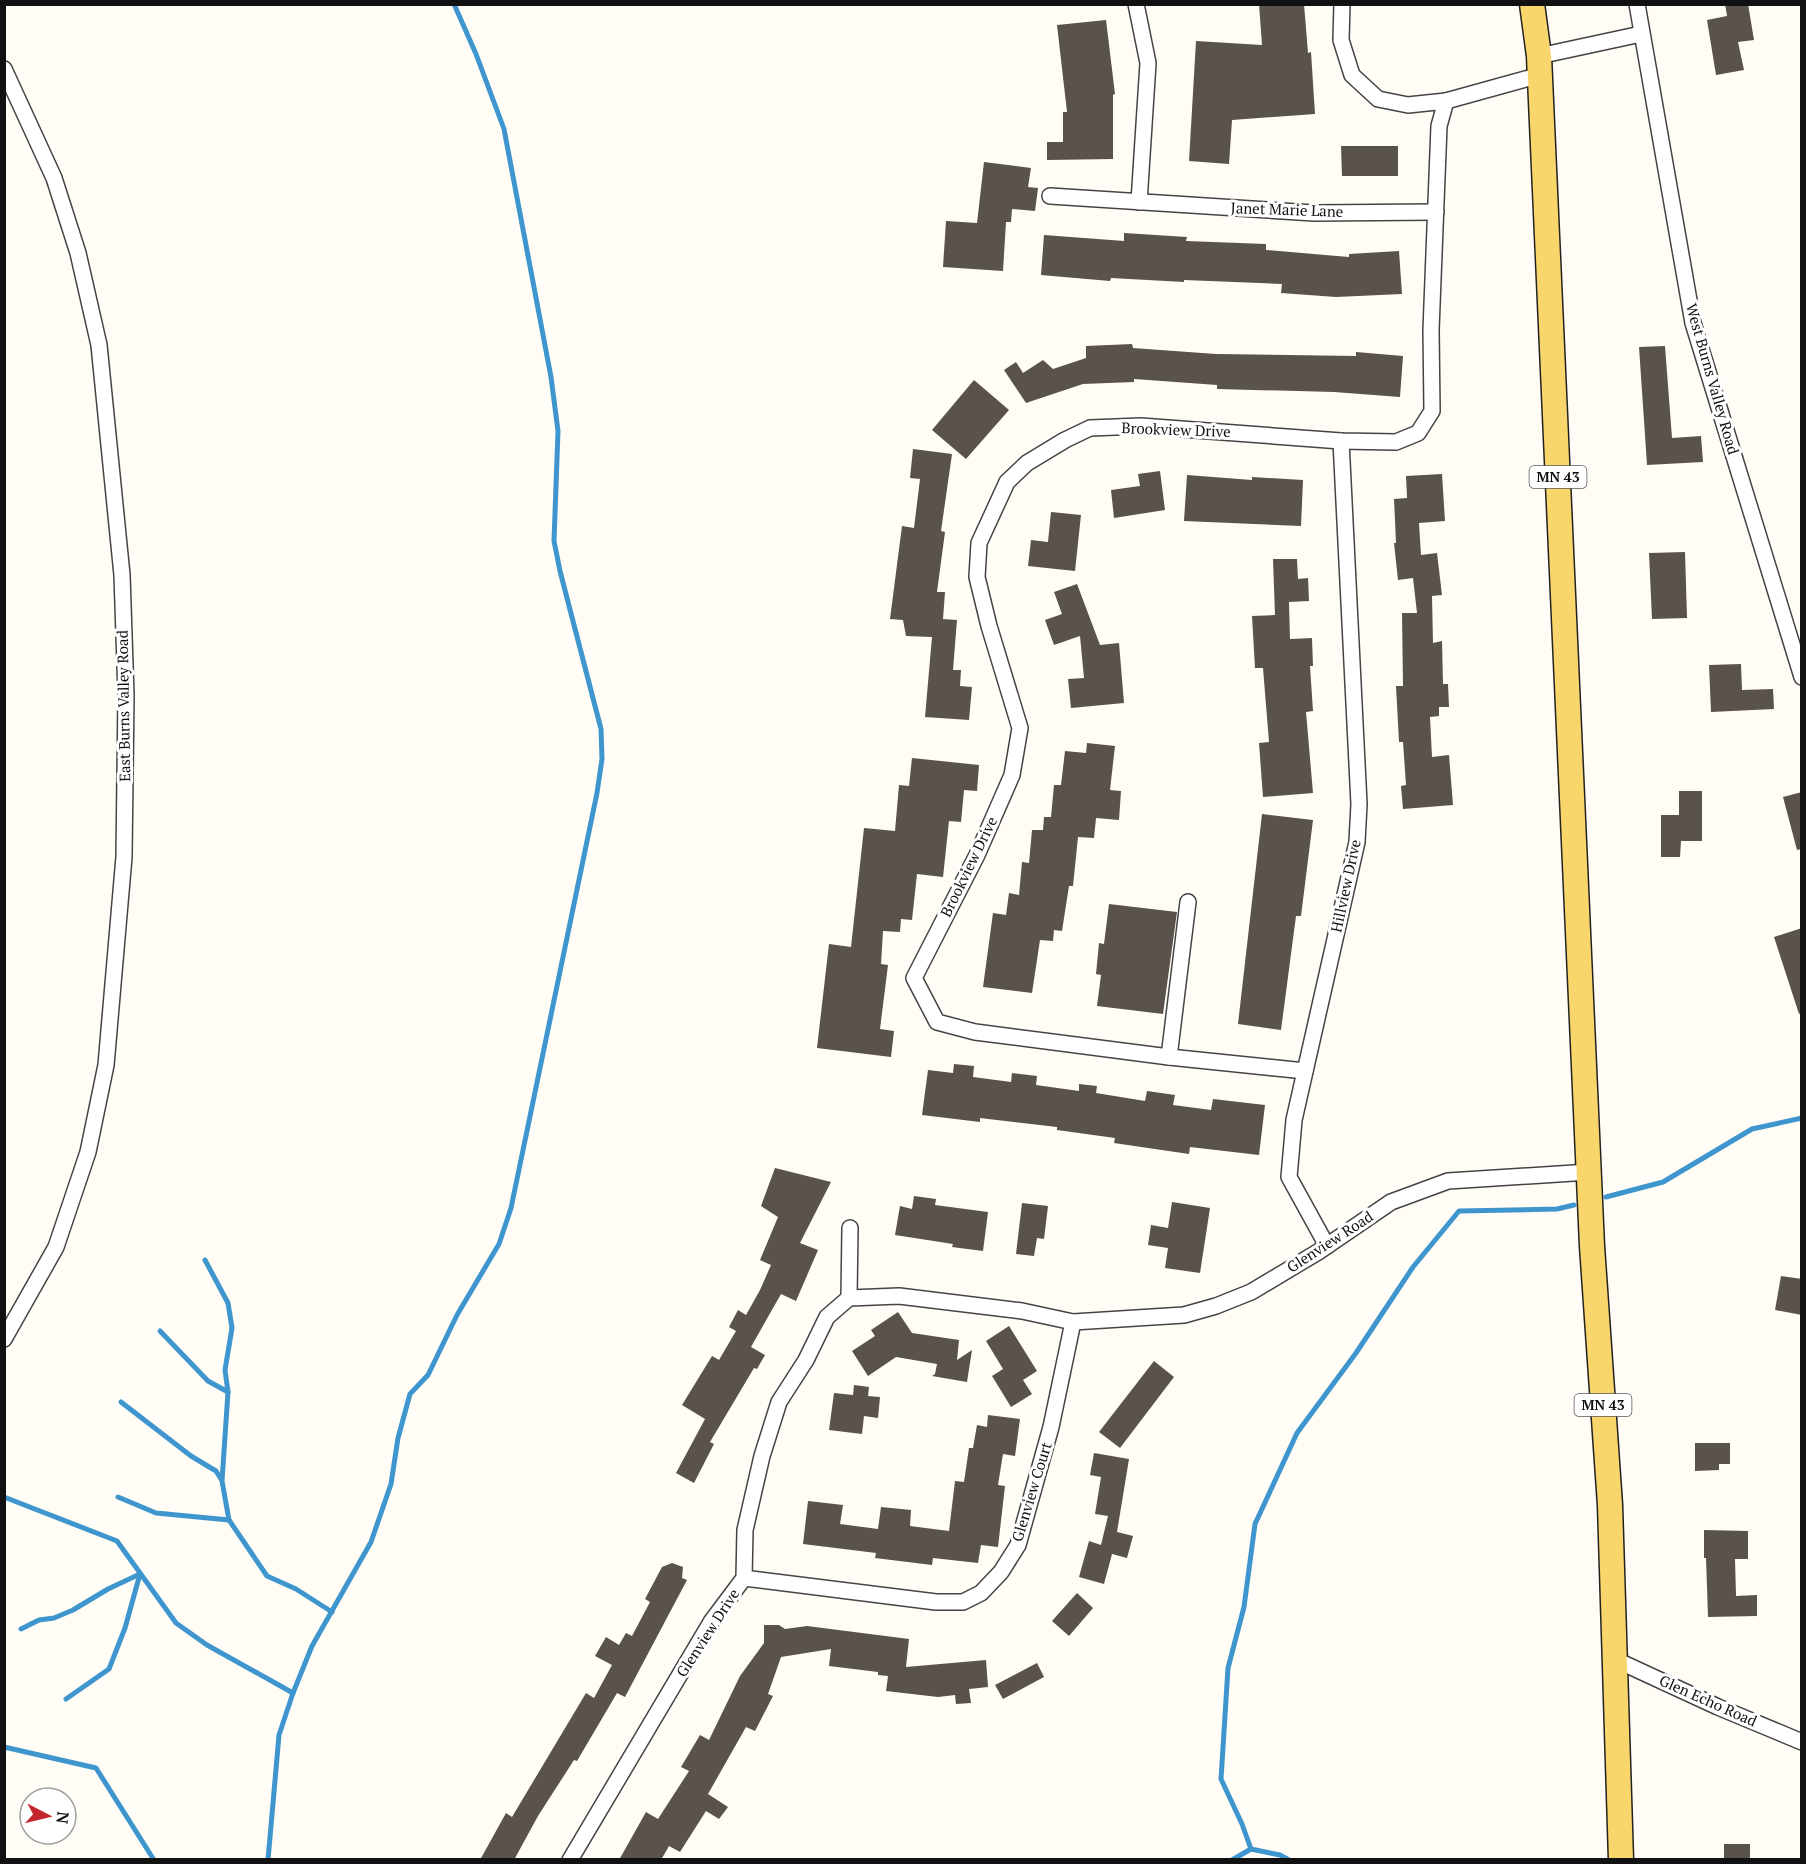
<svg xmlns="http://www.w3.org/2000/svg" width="1806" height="1864" font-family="'PT Serif',serif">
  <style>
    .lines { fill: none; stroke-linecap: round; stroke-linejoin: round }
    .stream { stroke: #3f96cf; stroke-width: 5 }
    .building { fill: #5a524d }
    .minor-casing { stroke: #444; stroke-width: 18 }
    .primary-casing { stroke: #222; stroke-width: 27 }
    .minor { stroke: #fff; stroke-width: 15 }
    .primary { stroke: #f9d66b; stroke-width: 24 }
    .labels { text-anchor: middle; stroke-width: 6; stroke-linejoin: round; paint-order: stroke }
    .shield { fill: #fff; stroke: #585858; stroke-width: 1.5 }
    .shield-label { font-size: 14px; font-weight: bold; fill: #111 }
    .street-label { font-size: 15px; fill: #111; stroke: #fff }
  </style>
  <rect width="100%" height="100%" fill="#fffdf5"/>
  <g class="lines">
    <g class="stream">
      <polyline points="1606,1197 1663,1182 1752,1129 1802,1118"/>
      <polyline points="205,1260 228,1303 232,1328 225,1370 228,1392 222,1481 229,1520 267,1576 296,1589 332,1612"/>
      <polyline points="160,1331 208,1381 228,1392"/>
      <polyline points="121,1402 191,1456 216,1471 221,1479"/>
      <polyline points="4,1497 117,1541 176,1623 207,1645 293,1693"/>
      <polyline points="118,1497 156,1513 229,1520"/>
      <polyline points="21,1629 39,1620 54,1618 73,1610 108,1589 140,1574"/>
      <polyline points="66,1699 109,1669 125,1628 140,1574"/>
      <polyline points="4,1747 96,1768 154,1860"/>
      <polyline points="1251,1849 1242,1824 1221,1779 1228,1668 1244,1607 1255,1524 1297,1433 1356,1353 1413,1267 1459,1211 1557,1209 1574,1205"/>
      <polyline points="268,1860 279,1735 293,1693 312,1646 371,1542 391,1484 398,1438 410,1394 428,1375 457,1315 499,1244 511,1208 597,793 602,759 601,729 560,571 554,541 558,431 551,377 504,129 476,54 454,4"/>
      <polyline points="1232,1860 1251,1849 1280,1855 1289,1860"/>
    </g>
  </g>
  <g class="building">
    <polygon points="1259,4 1304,4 1308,53 1311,52 1315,114 1232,120 1229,164 1189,161 1196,41 1262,45"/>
    <polygon points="1725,4 1748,4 1754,40 1738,42 1744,70 1716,75 1707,20 1727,16"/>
    <polygon points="1106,20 1115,94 1113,95 1113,159 1047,160 1047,142 1063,142 1063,112 1067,112 1057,25"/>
    <polygon points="1341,146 1398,146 1398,176 1342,176"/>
    <polygon points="984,162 1031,168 1028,187 1038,188 1035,211 1012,209 1011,222 1006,222 1003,271 943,267 946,221 977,223"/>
    <polygon points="1124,233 1187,237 1186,241 1266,244 1266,250 1349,257 1349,254 1399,251 1402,294 1336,297 1281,293 1282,284 1184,280 1184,282 1111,278 1110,281 1041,275 1044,235 1124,241"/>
    <polygon points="1132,344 1133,348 1216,354 1356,356 1356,352 1403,356 1400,397 1334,392 1217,389 1217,385 1134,379 1134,382 1083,384 1026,403 1004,370 1016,362 1023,373 1043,360 1053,369 1086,358 1086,346"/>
    <polygon points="1665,346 1672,438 1701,436 1703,462 1647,465 1639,347"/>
    <polygon points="974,380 1009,410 966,459 932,430"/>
    <polygon points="913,449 952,454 941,531 945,532 937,592 945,592 943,619 957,620 953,670 961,670 960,686 972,687 969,720 925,717 932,637 906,636 903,620 890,619 902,526 914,528 920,479 910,478"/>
    <polygon points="1160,471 1165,510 1114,518 1111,490 1140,486 1138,474"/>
    <polygon points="1442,474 1445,521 1419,523 1421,555 1437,553 1442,595 1432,596 1433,643 1442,641 1443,684 1448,684 1449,707 1439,707 1439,716 1430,717 1432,757 1449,755 1453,805 1403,809 1401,786 1406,785 1403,742 1399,742 1396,686 1403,686 1402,613 1417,613 1413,578 1398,580 1394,543 1396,543 1394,499 1407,498 1406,476"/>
    <polygon points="1187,475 1252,480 1252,477 1303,480 1301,526 1184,521"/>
    <polygon points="1051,512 1081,515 1075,571 1028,566 1031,540 1048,542"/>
    <polygon points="1685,552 1687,618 1652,619 1649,553"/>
    <polygon points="1273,559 1297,559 1298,579 1308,578 1309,601 1289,602 1290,639 1312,638 1313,666 1310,666 1313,711 1306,712 1313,793 1263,797 1259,743 1269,742 1263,668 1255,668 1252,616 1275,615"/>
    <polygon points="1077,584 1100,645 1119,643 1124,703 1071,708 1068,679 1084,678 1080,636 1054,645 1045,620 1062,614 1054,592"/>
    <polygon points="1741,664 1742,690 1773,689 1774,709 1711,712 1709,665"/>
    <polygon points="1087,743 1115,746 1110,790 1121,791 1119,820 1096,818 1094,838 1078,837 1073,886 1069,886 1062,931 1054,930 1053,941 1040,940 1032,993 983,987 993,913 1006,915 1009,893 1019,895 1022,862 1029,863 1032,830 1043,830 1044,817 1051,817 1054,785 1061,785 1065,751 1086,753"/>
    <polygon points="912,758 979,765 977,791 964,790 961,822 949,821 943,877 917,874 912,920 901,919 900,932 883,931 881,964 888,965 880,1029 894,1031 891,1057 817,1048 829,944 851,947 864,828 895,831 899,785 909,786"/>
    <polygon points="1679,791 1702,791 1702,841 1681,841 1680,857 1661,857 1661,815 1679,815"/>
    <polygon points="1802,792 1802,849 1797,850 1783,797"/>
    <polygon points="1262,814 1313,820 1301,916 1296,916 1281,1030 1238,1024"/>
    <polygon points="1109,904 1177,912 1163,1014 1097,1006 1101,975 1096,974 1099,943 1104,944"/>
    <polygon points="1802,928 1802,1013 1799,1014 1774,937"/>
    <polygon points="954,1064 974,1066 973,1077 1011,1082 1012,1073 1037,1076 1036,1085 1079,1091 1079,1084 1097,1086 1096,1093 1145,1101 1147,1091 1175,1095 1173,1105 1211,1110 1213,1099 1265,1105 1259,1155 1190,1147 1189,1154 1114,1143 1115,1138 1057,1130 1057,1127 980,1118 980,1122 922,1115 928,1070 953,1073"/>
    <polygon points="775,1168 831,1182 800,1243 818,1250 796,1301 781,1294 751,1347 765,1355 757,1369 754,1368 710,1442 714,1444 694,1483 676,1473 705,1419 682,1405 712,1356 719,1360 736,1331 729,1327 738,1310 746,1315 760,1290 771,1265 760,1260 778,1217 761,1206"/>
    <polygon points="914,1196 936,1199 935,1205 988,1212 983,1251 952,1247 953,1244 895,1235 900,1206 912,1209"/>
    <polygon points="1172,1202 1210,1208 1200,1273 1165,1268 1168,1248 1148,1245 1151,1225 1168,1228"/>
    <polygon points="1022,1203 1048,1206 1044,1239 1037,1238 1034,1256 1016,1254"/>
    <polygon points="1781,1276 1802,1279 1802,1315 1775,1310"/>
    <polygon points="898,1312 912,1333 959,1340 957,1360 972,1350 967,1382 932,1376 935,1374 937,1364 896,1357 868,1376 852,1351 875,1336 871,1330"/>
    <polygon points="1009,1326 1037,1371 1023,1380 1032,1394 1011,1407 992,1376 1003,1369 986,1341"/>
    <polygon points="1154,1361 1174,1377 1120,1448 1099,1432"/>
    <polygon points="854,1385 869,1387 868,1396 880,1397 878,1418 864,1416 862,1434 829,1430 834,1393 853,1395"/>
    <polygon points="988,1415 1020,1419 1015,1456 1003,1454 998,1485 1005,1486 998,1547 981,1545 978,1563 933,1558 932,1565 875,1558 876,1553 803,1544 808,1501 843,1505 840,1524 878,1529 881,1507 911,1510 910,1526 949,1531 955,1481 964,1482 969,1448 973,1448 977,1425 987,1427"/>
    <polygon points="1695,1443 1730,1443 1730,1464 1719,1464 1719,1470 1695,1471"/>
    <polygon points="1094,1453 1129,1459 1117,1532 1133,1536 1127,1558 1112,1554 1104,1584 1079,1577 1089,1541 1101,1545 1108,1516 1095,1514 1101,1477 1090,1475"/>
    <polygon points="1704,1530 1748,1531 1748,1559 1735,1559 1736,1596 1757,1595 1757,1616 1708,1617 1706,1558 1704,1558"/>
    <polygon points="672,1563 683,1567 682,1578 687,1580 625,1697 617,1693 577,1761 574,1760 538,1816 514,1860 480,1860 506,1813 512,1817 586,1693 594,1698 612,1665 595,1656 606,1637 619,1645 626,1633 632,1636 650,1602 645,1599 662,1567"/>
    <polygon points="1077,1593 1093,1608 1069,1636 1052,1621"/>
    <polygon points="764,1625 779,1625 785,1629 807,1626 909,1639 906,1667 986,1660 988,1687 969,1689 971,1703 956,1704 955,1695 938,1697 886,1691 888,1676 878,1675 878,1672 829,1666 831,1649 781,1657 768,1694 773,1696 755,1731 746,1727 708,1794 728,1807 719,1819 706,1811 680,1852 669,1846 661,1860 619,1860 646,1812 658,1819 689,1771 681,1767 700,1735 709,1740 740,1676 764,1643"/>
    <polygon points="1037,1663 1044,1677 1003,1699 995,1685"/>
    <rect x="1724" y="1844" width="26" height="16"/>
  </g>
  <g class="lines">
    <defs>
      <g id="minor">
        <polyline points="1136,4 1148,63 1139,202"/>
        <polyline points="1342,4 1341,40 1352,75 1378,99 1408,105 1446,101"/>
        <polyline points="1637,4 1693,323 1802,677"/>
        <polyline points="1539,56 1641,34"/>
        <polyline points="4,69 54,178 78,253 99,345 122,575 126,695 124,857 106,1065 88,1152 56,1247 4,1339"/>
        <polyline points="1050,196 1314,213 1436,212"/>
        <polyline points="1169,1057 1188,902"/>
        <polyline points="1305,1071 1169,1057 975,1032 937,1022 914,978 977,855 1012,775 1020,728 989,626 977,577 979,543 1007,482 1027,463 1065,440 1090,428 1141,426 1341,441 1396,442 1418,433 1432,411 1431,330 1439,126 1446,101 1540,75"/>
        <polyline points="1327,1246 1289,1177 1294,1120 1357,842 1359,804 1341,441"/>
        <polyline points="849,1298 850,1228"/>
        <polyline points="744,1578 936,1602 963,1602 981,1593 1001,1572 1018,1545 1051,1427 1073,1322"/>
        <polyline points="1614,1659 1718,1707 1802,1742"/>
        <polyline points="570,1860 711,1622 744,1578 745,1530 762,1456 779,1402 806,1360 827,1317 849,1298 899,1296 1022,1311 1073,1322 1184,1315 1216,1306 1251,1292 1318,1252 1391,1202 1448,1181 1589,1172"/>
      </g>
      <polyline id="primary" points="1532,4 1539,56 1592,1246 1610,1505 1621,1860"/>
    </defs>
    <use href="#minor" class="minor-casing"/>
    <use href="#primary" class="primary-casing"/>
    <use href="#minor" class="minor"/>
    <use href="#primary" class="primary"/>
  </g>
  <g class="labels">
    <g class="shield">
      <rect x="1529.5" y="466" width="57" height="22" rx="4.5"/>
      <rect x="1574.5" y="1394" width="57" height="22" rx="4.5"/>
    </g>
    <g class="shield-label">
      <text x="1558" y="482">MN 43</text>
      <text x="1603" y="1410">MN 43</text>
    </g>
    <g class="street-label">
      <text transform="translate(1287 210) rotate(2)" y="5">Janet Marie Lane</text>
      <text transform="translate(1712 379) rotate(74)" y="5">West Burns Valley Road</text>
      <text transform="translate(1176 430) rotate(2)" y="5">Brookview Drive</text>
      <text transform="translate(124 706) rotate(-91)" y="5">East Burns Valley Road</text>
      <text transform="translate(969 867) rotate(-64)" y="5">Brookview Drive</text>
      <text transform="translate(1346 886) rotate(-78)" y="5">Hillview Drive</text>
      <text transform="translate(1330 1242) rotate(-33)" y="5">Glenview Road</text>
      <text transform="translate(1032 1492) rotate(-73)" y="5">Glenview Court</text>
      <text transform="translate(708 1633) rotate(-57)" y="5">Glenview Drive</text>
      <text transform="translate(1708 1701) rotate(24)" y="5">Glen Echo Road</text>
    </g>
  </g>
  <rect width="1806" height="1864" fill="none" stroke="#111111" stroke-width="12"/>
  <g transform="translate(48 1816) rotate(97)"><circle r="28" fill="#ffffff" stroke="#a0a0a0" stroke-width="1.5"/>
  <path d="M0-4.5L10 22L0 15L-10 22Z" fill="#c4262e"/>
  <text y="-9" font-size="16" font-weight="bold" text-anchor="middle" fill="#111111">N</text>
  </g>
</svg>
